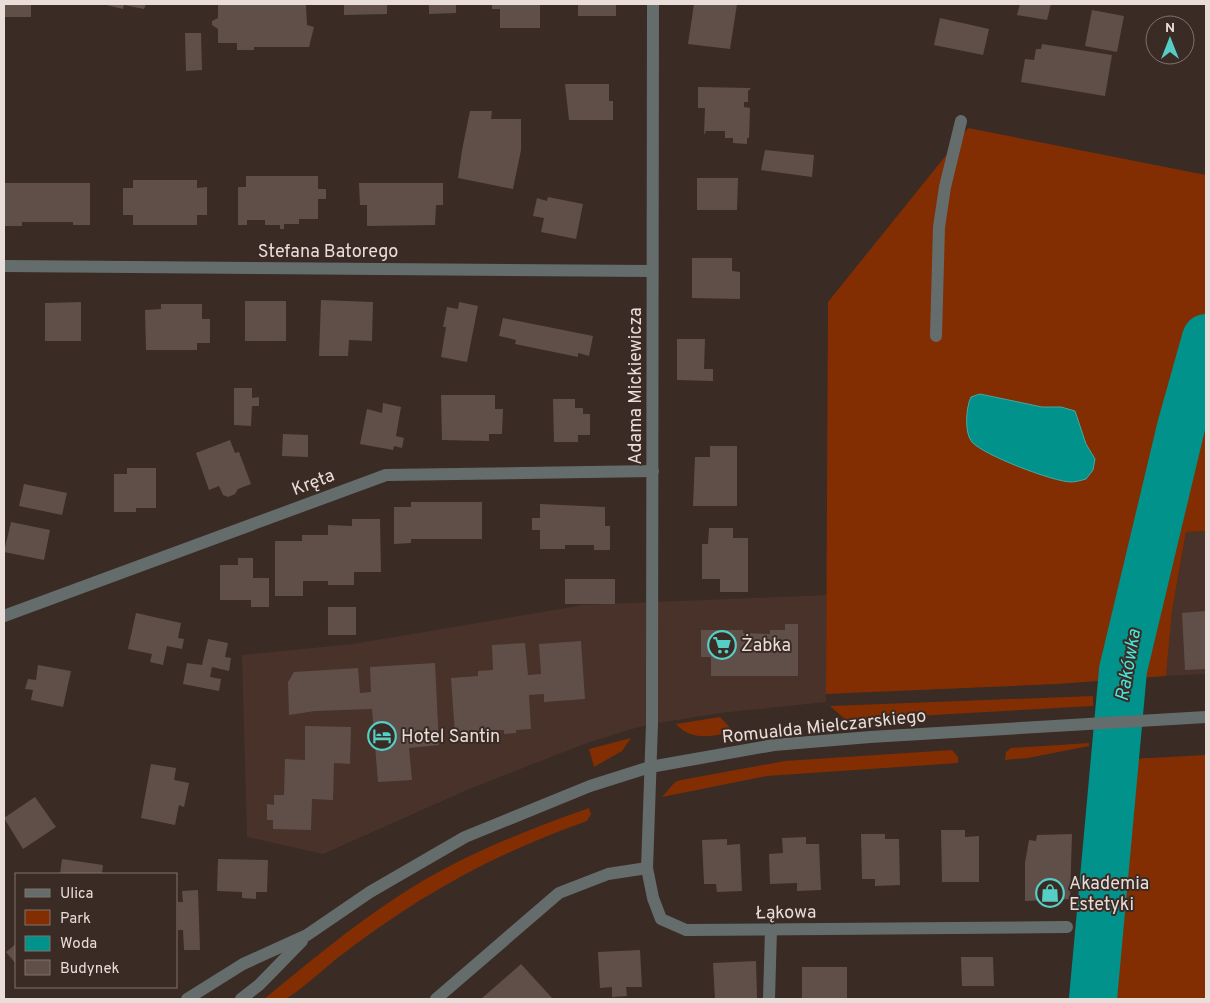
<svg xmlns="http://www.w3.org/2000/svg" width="1210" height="1003" font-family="Overpass,sans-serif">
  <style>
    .built { fill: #483229 }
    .green { fill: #822e02 }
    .water { fill: #00928b; stroke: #46a8a2 }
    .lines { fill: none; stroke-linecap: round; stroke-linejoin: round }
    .river { stroke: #00928b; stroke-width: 48 }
    .building { fill: #604f49 }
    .minor { stroke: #646d6c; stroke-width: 12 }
    .labels { text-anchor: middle; stroke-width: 4; stroke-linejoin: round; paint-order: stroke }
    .street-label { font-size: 18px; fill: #e8ddd9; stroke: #3a2b25 }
    .poi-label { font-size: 18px; fill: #e8ddd9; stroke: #3a2b25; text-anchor: start }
    .water-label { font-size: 19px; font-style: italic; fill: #4ae5da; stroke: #3a2b25 }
  </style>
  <rect width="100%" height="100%" fill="#3a2b25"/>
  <g class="built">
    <polygon points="1206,531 1206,674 1166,676 1172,611 1186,532"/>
    <polygon points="827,595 826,702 721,713 652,724 628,730 579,746 467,790 323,854 247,837 242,655 353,644 583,605"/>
  </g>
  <g class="green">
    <polygon points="968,128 1206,175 1206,531 1186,532 1172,611 1166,676 1057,684 826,694 828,302"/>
    <polygon points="1093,696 1093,706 846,720 830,706"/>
    <path d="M720 717 734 732C713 736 692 742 676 724Z"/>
    <polygon points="631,738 622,751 594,767 589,749"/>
    <polygon points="1089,743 1089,746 1028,758 1005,760 1006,752 1011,748"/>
    <polygon points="952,750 958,757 958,763 767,776 662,797 675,782 681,780 785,761"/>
    <polygon points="1206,755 1206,999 1078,999 1095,761"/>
    <path d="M589 808 591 814 587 821C493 854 413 899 335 960 326 967 292 998 284 999 278 1000 270 999 264 999 308 963 352 926 400 895 458 857 524 831 589 808Z"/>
  </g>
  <path class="water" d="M980 394 1042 407H1061L1075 411 1086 444 1095 459 1093 470 1086 479C1082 480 1076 482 1071 482 1054 482 983 455 972 442 964 433 966 407 971 397Z"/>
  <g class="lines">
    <polyline class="river" points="1093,999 1123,670 1181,427 1206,338"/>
  </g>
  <g class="building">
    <rect x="4" y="4" width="27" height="13"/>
    <polygon points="102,4 146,4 144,9 124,5 123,9"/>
    <polygon points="218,4 306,5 307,25 314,27 309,47 254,47 254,50 237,50 237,43 218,43 218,29 212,25 212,21 218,18"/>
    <polygon points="344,4 387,4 387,14 344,15"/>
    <polygon points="429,4 456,4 456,13 429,14"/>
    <polygon points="492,4 540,4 540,28 500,28 500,9 492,9"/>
    <rect x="578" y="4" width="38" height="12"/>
    <polygon points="694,4 737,4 730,49 688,44"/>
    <polygon points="1020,4 1051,4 1047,20 1017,15"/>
    <polygon points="1092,10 1124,16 1117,52 1085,46"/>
    <polygon points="940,18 989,29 983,55 934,45"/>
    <polygon points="185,33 201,33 202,70 186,71"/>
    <polygon points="1042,44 1112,55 1105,96 1021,82 1025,59 1034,60 1036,49 1041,49"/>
    <polygon points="565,84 609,84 609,101 613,101 613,120 569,120"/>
    <polygon points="698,87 751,88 748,91 748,102 744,102 744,107 750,108 749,138 747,138 747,144 733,143 733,138 725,138 725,131 706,131 704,135 705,108 698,108"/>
    <polygon points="470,111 492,111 491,119 521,119 521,150 513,189 458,178 462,150"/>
    <polygon points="765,150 814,155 812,177 761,170"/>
    <polygon points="246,176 318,176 318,189 326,189 326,199 318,199 318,219 299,219 299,224 284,224 284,229 280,229 280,225 265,225 265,220 247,220 247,225 238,225 238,187 246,187"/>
    <polygon points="697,178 738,178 737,210 697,210"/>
    <polygon points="133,180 197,180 197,188 207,187 207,215 197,215 197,225 133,225 133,215 123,215 123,188 133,188"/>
    <polygon points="4,183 90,183 90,225 73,225 73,222 22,222 22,226 5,226"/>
    <polygon points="359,183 443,183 443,205 436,205 435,225 367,226 367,205 360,205"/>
    <polygon points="548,197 583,204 576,239 541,232 544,218 533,216 537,198 547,201"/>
    <polygon points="692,258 732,258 732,271 740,272 740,299 692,298"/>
    <polygon points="321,300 373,302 372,341 349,340 348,356 319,356"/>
    <rect x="245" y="301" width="41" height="40"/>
    <polygon points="81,302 81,341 45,341 45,303"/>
    <polygon points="459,302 478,306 467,362 441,357 446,327 443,327 447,307 458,309"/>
    <polygon points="161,304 202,304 202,319 210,319 210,343 197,343 197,350 146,350 145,310 161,309"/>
    <polygon points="503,318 593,336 589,356 578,353 578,357 515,344 516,340 499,336"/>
    <polygon points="677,339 705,339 704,369 713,369 713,381 677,380"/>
    <polygon points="234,388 252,388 252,398 259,397 259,406 252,406 251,426 234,425"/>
    <polygon points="441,395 495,395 495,409 503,409 502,434 489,434 489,441 442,440"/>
    <polygon points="553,399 575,399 575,408 583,408 583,414 590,414 590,435 578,435 578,442 554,442"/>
    <polygon points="383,403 401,407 396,436 404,438 402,448 394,446 393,450 360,444 367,409 382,413"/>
    <polygon points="283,434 308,435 308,457 282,456"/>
    <polygon points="230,440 235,453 239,452 251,484 238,489 235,494 228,497 223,495 219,486 209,490 196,453"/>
    <polygon points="710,446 737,446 737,506 693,506 695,457 710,457"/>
    <polygon points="127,468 156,468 156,508 136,508 136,512 114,512 114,474 127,474"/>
    <polygon points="24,484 67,493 62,515 19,506"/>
    <polygon points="411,502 482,502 482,539 411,539 411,543 394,544 394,507 411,507"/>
    <polygon points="540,504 605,507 605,526 610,526 610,550 594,550 594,545 565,545 565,549 540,549 540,530 532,530 532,518 540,518"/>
    <polygon points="352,519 380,519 381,572 354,572 354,585 328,585 328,581 303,581 303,596 275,596 275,541 302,541 302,535 328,535 328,525 352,526"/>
    <polygon points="11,522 50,530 44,560 4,552"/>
    <polygon points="709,528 733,528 733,538 748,538 748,592 720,592 720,579 702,579 702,544 708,544"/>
    <polygon points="238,558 253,558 253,578 269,578 269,607 251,607 251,600 220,600 220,565 238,565"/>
    <rect x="565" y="579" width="50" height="25"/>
    <rect x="328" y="607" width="28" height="28"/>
    <polygon points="1206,611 1206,669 1185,670 1182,613"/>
    <polygon points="136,613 181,623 178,638 184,639 182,649 167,646 163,665 150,662 152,654 128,649"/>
    <polygon points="785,624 798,624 798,676 711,676 711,657 701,657 701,630 743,630 743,633 770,634 770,630 785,630"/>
    <polygon points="208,639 228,643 225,657 231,658 229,671 212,667 210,677 221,679 219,691 183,684 187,663 202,665"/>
    <polygon points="581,641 585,699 544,702 544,694 529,695 531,729 516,730 516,733 504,734 504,730 494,730 494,735 482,735 481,732 455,734 451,678 478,676 478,671 493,670 492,645 525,643 528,675 541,674 539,644"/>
    <polygon points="435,663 439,745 409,748 412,780 378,782 372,709 315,711 289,715 288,682 294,672 358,668 360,693 371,692 370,667"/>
    <polygon points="38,665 71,671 63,707 31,700 33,690 25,689 28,679 36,680"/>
    <polygon points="305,726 351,727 350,764 334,763 333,800 312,799 311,830 273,829 273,820 267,820 267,804 274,805 274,795 284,795 285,759 305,760"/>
    <polygon points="151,764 176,768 174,780 189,783 184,807 179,805 175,825 141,818"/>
    <polygon points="35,797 56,827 23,849 4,818"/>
    <polygon points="941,830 965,830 965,837 979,836 979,882 942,882"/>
    <polygon points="861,834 885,834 885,839 899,839 900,885 875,886 875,879 862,879"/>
    <polygon points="1072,834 1070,899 1025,901 1025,863 1029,840 1036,841 1037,835"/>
    <polygon points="806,837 806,844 819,844 821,890 797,891 797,883 770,884 769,854 783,853 782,838"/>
    <polygon points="727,839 727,845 740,844 742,891 717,892 716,884 704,884 702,840"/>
    <polygon points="62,859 103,865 102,874 60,874"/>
    <polygon points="218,859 268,860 267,892 256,892 256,899 242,898 242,892 217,891"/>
    <polygon points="198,890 200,950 184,950 183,930 178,930 178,902 183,902 182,891"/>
    <polygon points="16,944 16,964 6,952"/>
    <polygon points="640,950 642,987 626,987 627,996 612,997 612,987 600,988 598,952"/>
    <polygon points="961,957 993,957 994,986 962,986"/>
    <polygon points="756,961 757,998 715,999 713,963"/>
    <polygon points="521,964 553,999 481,999"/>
    <rect x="802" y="967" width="45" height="32"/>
  </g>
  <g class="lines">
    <g class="minor">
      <polyline points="653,4 652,724 647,868 653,898 661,919 686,930 1067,927"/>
      <polyline points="4,266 652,271"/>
      <polyline points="936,336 939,227 945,187 961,121"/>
      <polyline points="4,616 386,475 653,471"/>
      <polyline points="187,999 243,964 307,935 370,892 465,837 590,786 650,767 774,745 870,737 1206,717"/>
      <polyline points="241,999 259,985 302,941"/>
      <polyline points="436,999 559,893 608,874 647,868"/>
      <polyline points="769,999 771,929"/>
    </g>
  </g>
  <defs>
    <symbol id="supermarket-ring" viewBox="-11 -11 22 22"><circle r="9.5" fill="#3a2b25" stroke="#55cec5" stroke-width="1.5"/><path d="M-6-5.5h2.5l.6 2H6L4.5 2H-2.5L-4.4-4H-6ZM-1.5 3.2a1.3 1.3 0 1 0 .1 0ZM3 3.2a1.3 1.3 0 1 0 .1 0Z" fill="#55cec5"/></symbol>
    <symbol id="hotel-ring" viewBox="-11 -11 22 22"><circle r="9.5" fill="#3a2b25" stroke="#55cec5" stroke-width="1.5"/><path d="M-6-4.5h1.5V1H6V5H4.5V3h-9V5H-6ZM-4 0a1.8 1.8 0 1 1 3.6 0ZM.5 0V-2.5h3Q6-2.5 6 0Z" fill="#55cec5"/></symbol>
    <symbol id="shop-ring" viewBox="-11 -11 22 22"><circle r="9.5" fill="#3a2b25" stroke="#55cec5" stroke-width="1.5"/><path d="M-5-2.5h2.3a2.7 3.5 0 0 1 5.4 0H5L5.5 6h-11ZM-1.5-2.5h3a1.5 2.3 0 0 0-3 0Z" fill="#55cec5"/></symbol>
  </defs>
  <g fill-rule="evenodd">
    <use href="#supermarket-ring" x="706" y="629" width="32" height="32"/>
    <use href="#hotel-ring" x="366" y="720" width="32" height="32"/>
    <use href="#shop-ring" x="1034" y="877" width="32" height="32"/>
  </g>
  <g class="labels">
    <g class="street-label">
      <text x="328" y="257">Stefana Batorego</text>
      <text transform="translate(635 386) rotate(-90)" y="6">Adama Mickiewicza</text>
      <text transform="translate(313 482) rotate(-21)" y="6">Kręta</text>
      <text transform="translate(824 726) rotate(-6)" y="6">Romualda Mielczarskiego</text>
      <text transform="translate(786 912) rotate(-1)" y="6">Łąkowa</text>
    </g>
    <g class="poi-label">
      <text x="741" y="651">Żabka</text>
      <text x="401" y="742">Hotel Santin</text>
      <text x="1069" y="889">Akademia<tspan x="1069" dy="21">Estetyki</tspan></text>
    </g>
    <g class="water-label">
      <text transform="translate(1127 665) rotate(-80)" y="7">Rakówka</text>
    </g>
  </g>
  <rect width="1210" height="1003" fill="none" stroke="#e8ddd9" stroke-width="10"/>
  <rect x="15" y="873" width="162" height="115" fill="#3a2b25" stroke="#80726d"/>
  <rect x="25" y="889" width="25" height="8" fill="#646d6c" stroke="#80726d"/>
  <text x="60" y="898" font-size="15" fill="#e8ddd9">Ulica</text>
  <rect x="25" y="910" width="25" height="15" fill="#822e02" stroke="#80726d"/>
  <text x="60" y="923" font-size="15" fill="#e8ddd9">Park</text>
  <rect x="25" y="936" width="25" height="15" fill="#00928b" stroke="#80726d"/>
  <text x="60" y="948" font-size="15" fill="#e8ddd9">Woda</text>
  <rect x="25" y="960" width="25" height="15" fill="#604f49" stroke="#80726d"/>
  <text x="60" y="973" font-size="15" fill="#e8ddd9">Budynek</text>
  <g transform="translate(1170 40)"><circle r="24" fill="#3a2b25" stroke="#80726d"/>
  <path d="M0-4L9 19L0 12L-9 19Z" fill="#55cec5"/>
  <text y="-8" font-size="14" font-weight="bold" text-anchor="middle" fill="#e8ddd9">N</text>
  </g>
</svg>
